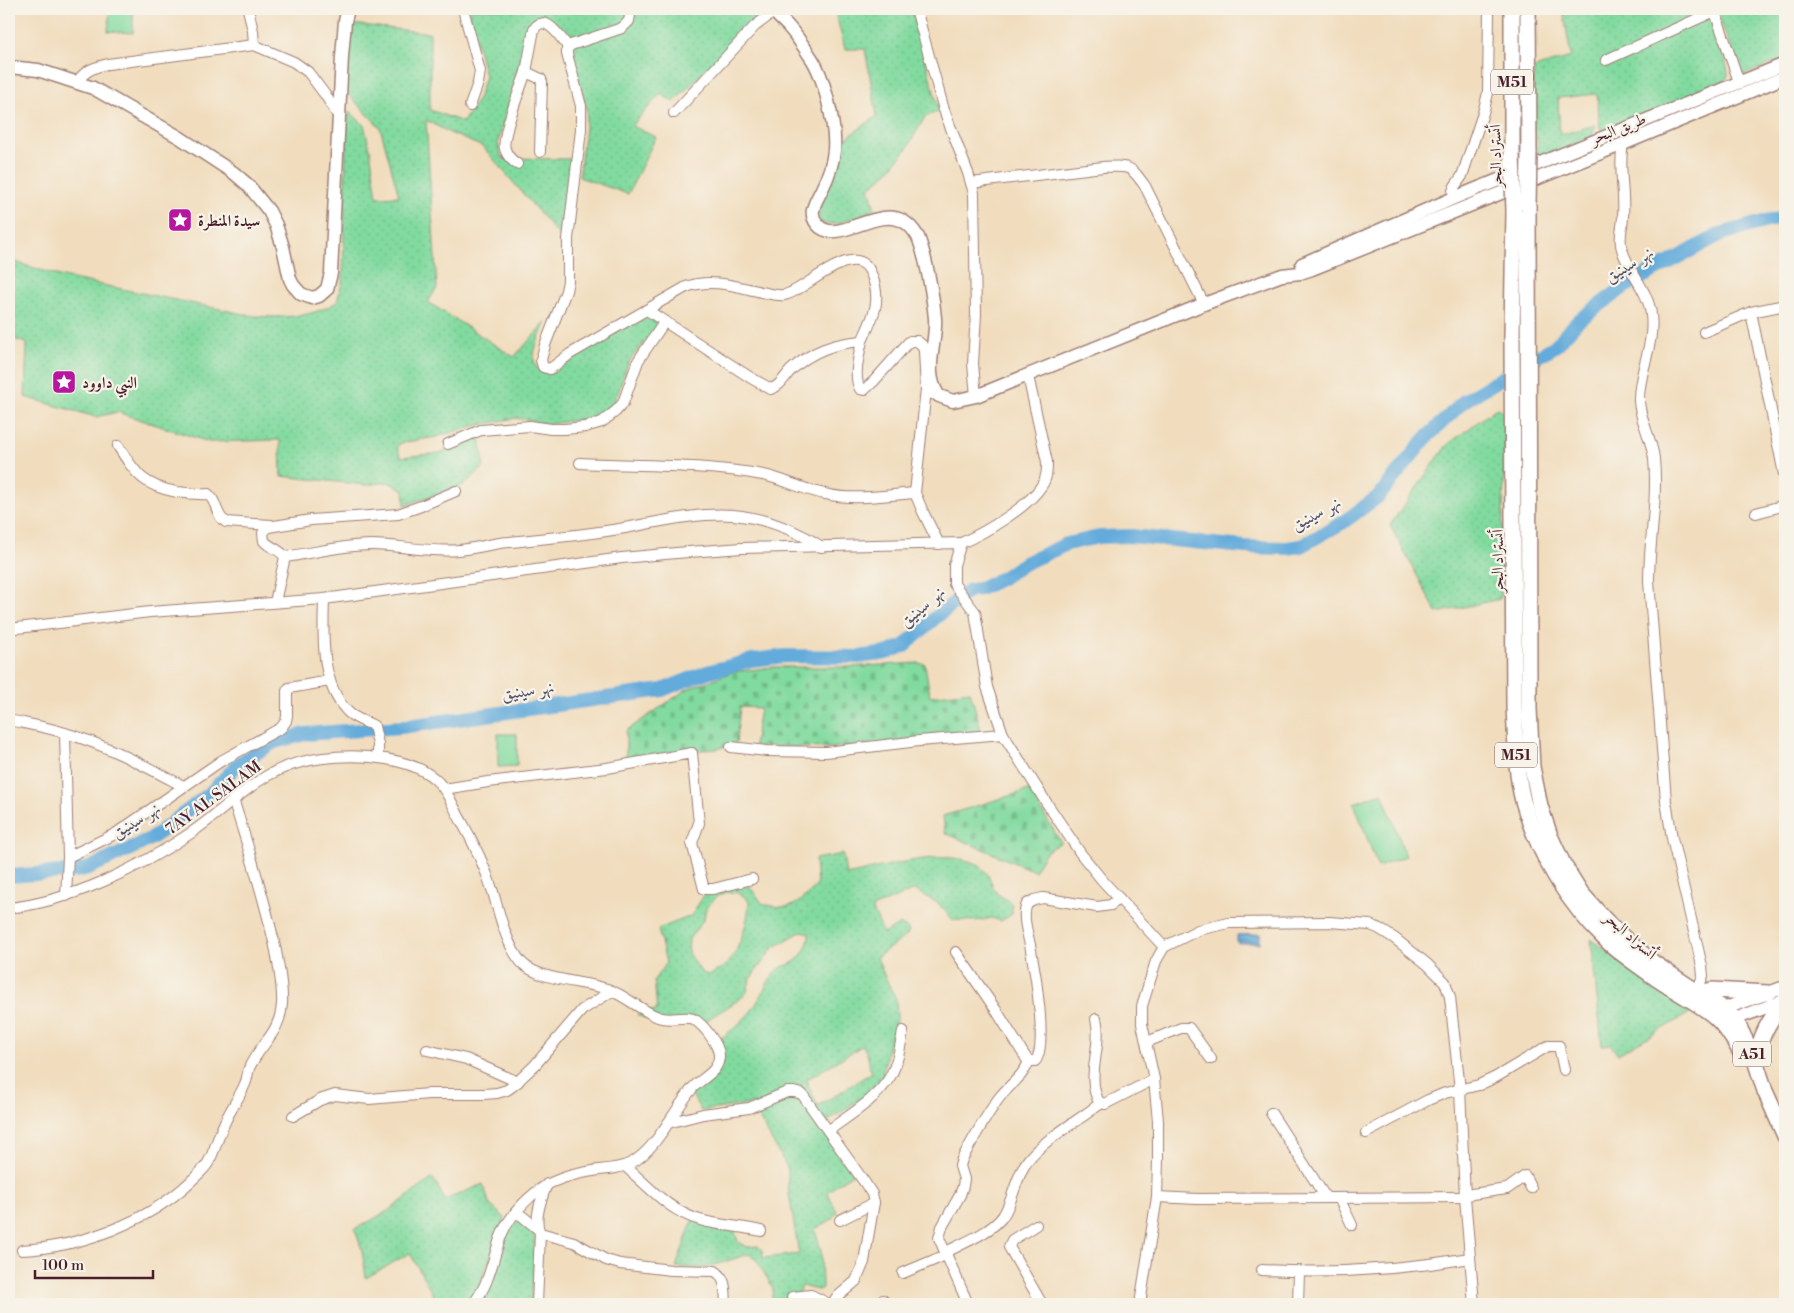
<svg xmlns="http://www.w3.org/2000/svg" width="1794" height="1313" font-family="'Libre Bodoni',Amiri,serif">
  <style>
    .grass { fill: url(#grass-dots); stroke: #667c65; fill-rule: evenodd }
    .cemetery { fill: url(#cemetery-stones); stroke: #667c65 }
    .park { fill: #81da9f; stroke: #667c65 }
    .water { fill: url(#water-rules); stroke: #576583 }
    .lines { fill: none; stroke-linecap: round; stroke-linejoin: round }
    .river { stroke: #64abdb; stroke-width: 14 }
    .minor-casing { stroke: #9e7e74; stroke-width: 12 }
    .major-casing { stroke: #9e7e74; stroke-width: 15 }
    .highway-casing { stroke: #9e7e74; stroke-width: 18 }
    .minor { stroke: #fff; stroke-width: 10 }
    .major { stroke: #fff; stroke-width: 12 }
    .highway { stroke: #fff; stroke-width: 15 }
    .highway-bridge-casing { stroke: #9e7e74; stroke-width: 18; stroke-linecap: butt }
    .highway-bridge { stroke: #fff; stroke-width: 15 }
    .labels { text-anchor: middle; stroke-width: 4.5; stroke-linejoin: round; paint-order: stroke }
    .shield { fill: #f7f3e8; stroke: #7e5f64; stroke-width: 1 }
    .shield-label { font-size: 15px; font-weight: bold; fill: #4a1f2b }
    .street-label { font-size: 16px; fill: #4a1f2b; stroke: #f7f3e8 }
    .poi-label { font-size: 16px; font-weight: bold; fill: #4a1f2b; stroke: #f7f3e8; text-anchor: start }
    .water-label { font-size: 18px; font-style: italic; fill: #535069; stroke: #f7f3e8 }
  </style>
  <defs>
    <pattern id="grass-dots" width="8" height="8" patternUnits="userSpaceOnUse" patternTransform="scale(1.25)"><rect width="8" height="8" fill="#81da9f"/><path d="M2 2h.1M6 6h.1" fill="none" stroke="#71bb89" stroke-width="1.8" stroke-linecap="round"/></pattern>
    <pattern id="cemetery-stones" width="16" height="16" patternUnits="userSpaceOnUse" patternTransform="scale(1.25)"><rect width="16" height="16" fill="#81da9f"/><path d="M2 7V4a2 2 0 0 1 4 0v3zM10 15v-3a2 2 0 0 1 4 0v3z" fill="#71bb89"/></pattern>
    <pattern id="water-rules" width="6" height="5" patternUnits="userSpaceOnUse" patternTransform="scale(1.25)"><rect width="6" height="5" fill="#64abdb"/><path d="M0 2.5h6" fill="none" stroke="#548bb2"/></pattern>
  </defs>
  <rect width="100%" height="100%" fill="#f7f3e8"/>
  <filter id="ink" filterUnits="userSpaceOnUse"><feTurbulence type="fractalNoise" baseFrequency=".02" numOctaves="2"/><feDisplacementMap in="SourceGraphic" scale="10" xChannelSelector="R" yChannelSelector="G"/><feConvolveMatrix kernelMatrix="1 2 1 2 8 2 1 2 1" color-interpolation-filters="sRGB"/></filter>
  <filter id="wash" filterUnits="userSpaceOnUse"><feTurbulence type="fractalNoise" baseFrequency=".0096" numOctaves="4" result="noise"/><feDisplacementMap in="SourceGraphic" scale="20" xChannelSelector="R" yChannelSelector="G"/><feGaussianBlur stdDeviation="1.12" result="paint"/><feColorMatrix in="noise" values="0 0 0 0 0 0 0 0 0 0 0 0 0 0 0 0 0 1.4 0 .05"/><feComposite in="paint" operator="in"/></filter>
  <g filter="url(#wash)">
    <rect width="100%" height="100%" fill="#f1ddbe"/>
    <g class="grass">
      <path d="M468 9H758L760 13 674 102 660 94 632 126 656 137 628 194 579 177 587 111 572 54 562 31 546 18 534 22 530 27 498 143 502 158 573 159 561 238 483 147 450 133 426 120 437 288 428 302 514 357 546 322C539 338 519 375 554 372L593 346 646 314 658 325 628 363 618 393 611 406 596 417 550 424 516 418 474 426 436 437 401 443 397 447 401 457 441 453 467 439 480 436 484 467 464 485 405 505 404 490 388 482 366 485 281 476 280 440 209 442 117 412 96 417 25 397 27 343 9 338V260L63 277 254 316C285 318 310 318 337 302L343 278 346 136 349 111 364 125 370 149 377 197 399 196 380 127 346 92 352 24 430 33V110L463 122 478 99 485 76Z"/>
      <path d="M839 9H912L939 111 925 117 906 150 885 175 869 187 875 209C862 214 832 230 820 222L818 208 838 144 877 116 865 49H845L836 15Z"/>
      <path d="M1563 9H1707C1711 23 1728 61 1728 74 1728 78 1725 81 1722 84L1603 133 1600 128 1597 94 1558 98 1560 135 1595 125 1592 137 1538 160 1537 137 1533 139 1534 68 1571 57Z"/>
      <polygon points="1716,9 1784,9 1785,59 1741,76"/>
      <polygon points="1499,408 1506,416 1500,599 1437,613 1390,525 1447,445 1495,409"/>
      <path d="M843 854 846 875C881 868 951 845 981 867 992 876 991 887 997 893 1001 897 1008 900 1012 904V914L1001 921 992 918 976 921 953 920 938 903 914 890 872 908 884 934 900 924 909 930 907 935 877 957 884 975 896 999 897 1017 887 1052 883 1075 865 1096 828 1121 822 1128 853 1174 837 1184 828 1193 837 1212 831 1220 815 1229 821 1251 822 1289 817 1290 802 1286 798 1293 809 1300 825 1304H771L773 1288 757 1261 749 1254 705 1268 676 1267 694 1216 734 1228 738 1242 746 1247 758 1246 762 1250 763 1258 799 1254 788 1188V1169L751 1104 701 1111 691 1093 717 1075 723 1058 698 1017C670 1022 664 1026 637 1015L657 1010 654 980 666 963 658 929 691 916 704 895 747 883 763 904C794 911 795 906 817 885L815 859ZM727 892C737 892 743 894 749 902 749 918 740 949 729 962 724 968 716 971 710 975L702 973 688 953 689 939 704 919 706 908 716 897ZM802 931 809 933C810 944 801 960 790 964 783 967 779 967 774 974 765 984 762 996 754 1007 744 1021 731 1031 717 1041L704 1022 740 999 747 992 750 979 773 948ZM863 1045 868 1057 871 1073 818 1106 806 1080Z"/>
      <polygon points="1591,939 1690,1013 1618,1054 1610,1045 1602,1046"/>
      <polygon points="433,1178 445,1200 483,1184 490,1205 505,1218 477,1292 466,1304 438,1304 410,1253 366,1278 362,1250 355,1229 388,1211"/>
      <path d="M516 1217C527 1220 533 1230 535 1240L531 1304H474L504 1234Z"/>
    </g>
    <g class="cemetery">
      <polygon points="918,663 925,664 930,696 970,691 982,733 831,748 754,746 760,708 740,707 736,743 717,749 668,752 629,763 626,761 626,731 687,689 733,672 773,667 848,667"/>
      <polygon points="1029,790 1061,842 1046,852 1034,871 945,833 943,816"/>
    </g>
    <g class="park">
      <polygon points="110,9 133,9 133,33 108,31"/>
      <polygon points="498,734 517,734 517,766 498,767"/>
      <polygon points="1382,793 1406,856 1378,867 1354,803"/>
    </g>
    <polygon class="water" points="1260,934 1260,943 1237,943 1237,935"/>
    <g class="lines">
      <polyline class="river" points="9,876 76,871 89,868 139,845 155,836 210,793 238,764 274,742 305,734 401,727 662,690 707,672 752,660 786,656 859,657 886,653 904,646 935,618 970,590 980,589 1004,577 1025,563 1067,544 1099,537 1131,536 1245,547 1287,548 1301,546 1342,523 1379,496 1425,439 1464,401 1555,346 1578,321 1624,287 1721,234 1770,220 1785,219"/>
    </g>
  </g>
  <g filter="url(#ink)">
    <g class="lines">
      <defs>
        <g id="minor">
          <polyline points="248,9 253,31 254,45"/>
          <polyline points="463,9 480,71 478,83 470,106"/>
          <path d="M631 9 629 21 622 28 571 45 567 49V54L581 106V130L568 239V281L566 291 545 345 541 360 543 367 550 369 570 354 686 287C711 278 735 286 761 292 768 293 776 296 784 295 805 292 857 234 872 276 882 302 873 317 862 341"/>
          <polyline points="916,9 944,110 968,173 974,193 976,314 973,364 976,396"/>
          <polyline points="1714,9 1739,82"/>
          <polyline points="1606,60 1715,11"/>
          <path d="M77 82C85 70 95 67 108 64L254 45 294 62 308 72 326 96 339 117"/>
          <polyline points="674,113 755,26 774,12"/>
          <path d="M1623 144C1618 168 1625 191 1623 216 1623 227 1618 238 1622 249 1628 272 1649 291 1651 315 1655 345 1638 373 1639 401 1640 421 1652 439 1654 459 1658 500 1649 540 1649 581L1666 801 1672 838 1702 966 1703 976 1697 991"/>
          <path d="M540 152 542 82 541 79 526 72 534 29C545 12 561 38 568 47"/>
          <path d="M517 164C511 160 507 156 505 149 501 136 521 87 526 72"/>
          <path d="M971 183 1103 167C1130 166 1130 165 1145 186L1204 304"/>
          <polyline points="1454,198 1453,191 1455,186 1462,176 1483,113 1488,93 1489,9"/>
          <path d="M647 310 751 378 771 389C781 386 784 377 791 370 812 351 834 343 862 341 859 355 853 377 860 389L864 390 874 381 907 344 910 341H917L922 345 924 351 926 389 932 394 939 396"/>
          <polyline points="1751,312 1785,479"/>
          <polyline points="1704,332 1751,312 1785,305"/>
          <polyline points="926,389 915,493 923,512 939,544"/>
          <polyline points="448,444 481,430 530,426 551,429 565,429 585,427 602,422 616,411 623,403 638,361 665,321"/>
          <path d="M118 446C136 474 143 486 177 492 187 493 198 495 208 494 218 502 215 516 226 522L271 525"/>
          <path d="M580 463C641 466 703 464 763 475 784 479 803 490 825 494 855 501 885 495 915 493"/>
          <polyline points="1756,513 1785,505"/>
          <polyline points="961,543 954,565 954,584 975,612 987,687 1003,734 1044,799 1081,854 1102,880 1164,947"/>
          <path d="M285 557C313 553 343 545 371 545 400 545 429 553 458 550 472 549 486 545 500 543 537 539 575 536 613 530 650 524 696 512 733 515 764 518 796 530 822 547"/>
          <path d="M324 599C323 635 320 682 347 711 354 719 365 721 374 726L378 744V757"/>
          <path d="M275 602 285 557C280 549 270 548 264 541L263 533 268 527 311 520 398 514 421 506 456 491"/>
          <path d="M9 629 150 612 324 599 622 558 676 553 742 548 961 543C984 533 1029 507 1042 485 1047 478 1047 470 1047 462L1028 376"/>
          <path d="M9 720C27 724 47 727 65 733 107 745 145 766 183 786"/>
          <polyline points="65,733 68,857 66,896"/>
          <polyline points="731,747 767,751 826,752 919,741 1003,734"/>
          <polyline points="444,789 488,782 607,768 692,753 699,823 692,843 704,889 713,889 752,879"/>
          <polyline points="68,857 115,834 221,761 281,728 286,721 287,716 287,691 289,688 330,681"/>
          <path d="M9 908C72 901 139 868 191 833 239 800 261 765 323 758 358 754 414 756 439 783 449 793 454 809 462 822 475 845 485 867 493 892 499 913 507 947 522 963 540 981 584 981 607 989 625 995 640 1010 658 1017 669 1021 678 1017 689 1018 700 1018 720 1046 719 1056 719 1073 700 1078 691 1090 674 1111 655 1151 631 1163 621 1168 610 1169 599 1170 573 1174 549 1179 529 1198 517 1209 505 1224 500 1239 492 1262 489 1285 473 1304"/>
          <path d="M956 952 996 1010 1026 1058 1029 1061H1035C1048 1048 1035 970 1031 950 1029 937 1021 917 1027 904L1034 900 1043 898 1097 907 1111 905 1119 898"/>
          <path d="M1096 1019C1103 1046 1085 1076 1099 1102L1105 1104 1154 1079"/>
          <polyline points="1147,1042 1181,1028 1189,1028 1211,1059"/>
          <polyline points="427,1050 466,1059 518,1082"/>
          <polyline points="1271,1113 1326,1198"/>
          <polyline points="293,1116 320,1100 335,1095 369,1099 429,1094 484,1094 497,1093 507,1090 514,1085 535,1065 582,1010 612,991"/>
          <polyline points="668,1123 703,1114 749,1108 787,1092 794,1092 802,1094 865,1183 872,1194 874,1202 864,1262 856,1281 836,1298 834,1302 835,1304"/>
          <path d="M828 1131C849 1115 876 1100 890 1077 898 1063 900 1047 903 1031"/>
          <polyline points="1366,1133 1428,1100 1445,1093 1479,1085 1496,1077 1548,1046 1559,1046 1564,1070"/>
          <path d="M625 1166C648 1186 670 1212 700 1220 720 1226 741 1226 761 1231"/>
          <polyline points="1465,1195 1507,1189 1525,1176 1531,1188"/>
          <polyline points="1157,1197 1197,1199 1465,1197"/>
          <polyline points="1339,1198 1352,1225"/>
          <polyline points="516,1213 522,1216 538,1229"/>
          <polyline points="840,1220 874,1203"/>
          <polyline points="1036,1225 1012,1240 1009,1247 1042,1304"/>
          <path d="M540 1233 574 1242 606 1260 620 1264 671 1270 715 1271C727 1278 725 1292 726 1304"/>
          <path d="M22 1250C80 1247 148 1222 190 1182 196 1176 204 1170 208 1163 215 1151 218 1136 224 1124 230 1110 239 1098 245 1084 248 1078 247 1072 250 1066 262 1042 280 1033 282 1004 283 986 279 969 276 951 265 900 249 849 233 799"/>
          <path d="M944 1253C961 1244 992 1232 1003 1216 1014 1199 1015 1177 1028 1160 1043 1140 1081 1119 1101 1103"/>
          <path d="M1262 1270C1332 1274 1400 1270 1470 1258"/>
          <polyline points="903,1273 946,1255"/>
          <polyline points="792,1297 811,1295 829,1304"/>
          <polyline points="883,1300 885,1304"/>
          <path d="M537 1304 540 1233C533 1219 542 1197 547 1184"/>
          <path d="M968 1304 939 1238 942 1227 960 1195 963 1186 964 1179 960 1166 962 1159C974 1138 985 1117 999 1098 1009 1085 1024 1076 1029 1061"/>
          <polyline points="1140,1304 1157,1197 1158,1160 1158,1121 1154,1079 1142,1024 1142,1006 1156,961 1164,947 1198,930 1229,923 1329,922 1370,925 1378,928 1394,938 1427,964 1445,982 1450,997 1460,1090 1465,1197 1474,1304"/>
          <polyline points="1298,1304 1299,1272"/>
        </g>
        <g id="major">
          <path d="M772 9C776 15 782 20 787 25 796 35 803 45 810 56 824 75 836 126 834 150 833 163 828 177 822 189 819 196 814 203 813 210 812 215 814 220 817 224 835 247 876 206 903 221 910 225 914 230 918 237 926 257 933 296 935 318 937 344 922 372 939 396L953 401 976 396 1204 304 1282 275 1300 273 1312 269 1623 144 1785 77"/>
          <polyline points="9,67 38,70 93,88 179,137 234,173 248,185 269,211 276,225 283,247 290,279 293,285 301,294 312,298 319,296 327,289 331,273 342,57 345,21 348,9"/>
          <polyline points="1302,264 1454,198 1785,64"/>
          <polyline points="1718,1012 1723,1009 1785,987"/>
          <polyline points="1729,1024 1735,1019 1785,1000"/>
        </g>
        <g id="highway">
          <polyline points="1512,9 1512,155"/>
          <polyline points="1528,9 1529,153"/>
          <polyline points="1528,206 1529,709 1532,767 1540,806 1550,836 1563,864 1581,893 1605,920 1627,941 1655,964 1723,1009 1735,1019 1755,1060 1765,1091 1785,1136"/>
          <path d="M1514 211 1512 337 1514 707C1516 738 1515 770 1523 801 1538 853 1566 901 1605 939 1618 952 1635 963 1650 974 1670 989 1694 1000 1713 1015 1725 1025 1733 1038 1740 1051"/>
          <polyline points="1701,993 1712,990 1768,993"/>
          <path d="M1755 1060C1762 1033 1768 1022 1785 1000"/>
        </g>
      </defs>
      <use href="#minor" class="minor-casing"/>
      <use href="#major" class="major-casing"/>
      <use href="#highway" class="highway-casing"/>
      <use href="#minor" class="minor"/>
      <use href="#major" class="major"/>
      <use href="#highway" class="highway"/>
      <defs>
        <g id="highway-bridge">
          <polyline points="1512,155 1514,211"/>
          <polyline points="1528,206 1529,153"/>
        </g>
      </defs>
      <use href="#highway-bridge" class="highway-bridge-casing"/>
      <use href="#highway-bridge" class="highway-bridge"/>
    </g>
  </g>
  <defs>
    <symbol id="sight-square" viewBox="-11 -11 22 22"><rect x="-9" y="-9" width="18" height="18" rx="4" fill="#b5179e" stroke="#f7f3e8"/><path d="M0-6L1.8-2.2L6-1.7L2.9 1.2L3.7 5.4L0 3.3L-3.7 5.4L-2.9 1.2L-6-1.7L-1.8-2.2Z" fill="#fff"/></symbol>
  </defs>
  <g fill-rule="evenodd">
    <use href="#sight-square" x="166" y="206" width="28" height="28"/>
    <use href="#sight-square" x="50" y="368" width="28" height="28"/>
  </g>
  <g class="labels">
    <g class="shield">
      <rect x="1491" y="69.5" width="42" height="25" rx="4"/>
      <rect x="1495" y="742.5" width="42" height="25" rx="4"/>
      <rect x="1733" y="1041.5" width="38" height="25" rx="4"/>
    </g>
    <g class="shield-label">
      <text x="1512" y="87">M51</text>
      <text x="1516" y="760">M51</text>
      <text x="1752" y="1059">A51</text>
    </g>
    <g class="street-label">
      <text transform="translate(1618 128) rotate(-22)" y="6">طريق البحر</text>
      <text transform="translate(1495 156) rotate(-91)" y="6">أتستراد البحر</text>
      <text transform="translate(1497 561) rotate(-90)" y="6">أتستراد البحر</text>
      <text transform="translate(213 797) rotate(-36)" y="6">7AY AL SALAM</text>
      <text transform="translate(1631 935) rotate(41)" y="6">أتستراد البحر</text>
    </g>
    <g class="poi-label">
      <text x="198" y="226">سيدة المنطرة</text>
      <text x="82" y="388">النبي داوود</text>
    </g>
    <g class="water-label">
      <text transform="translate(1629 264) rotate(-31)" y="6">نهر سينيق</text>
      <text transform="translate(1316 513) rotate(-28)" y="6">نهر سينيق</text>
      <text transform="translate(922 606) rotate(-40)" y="6">نهر سينيق</text>
      <text transform="translate(528 690) rotate(-8)" y="6">نهر سينيق</text>
      <text transform="translate(136 820) rotate(-31)" y="6">نهر سينيق</text>
    </g>
  </g>
  <rect width="1794" height="1313" fill="none" stroke="#f7f3e8" stroke-width="30"/>
  <path d="M35 1270v8h118v-8" fill="none" stroke="#4a1f2b" stroke-width="2.5"/>
  <text x="42" y="1270" font-size="15" fill="#4a1f2b" stroke="#f7f3e8" stroke-width="4" paint-order="stroke">100 m</text>
</svg>
